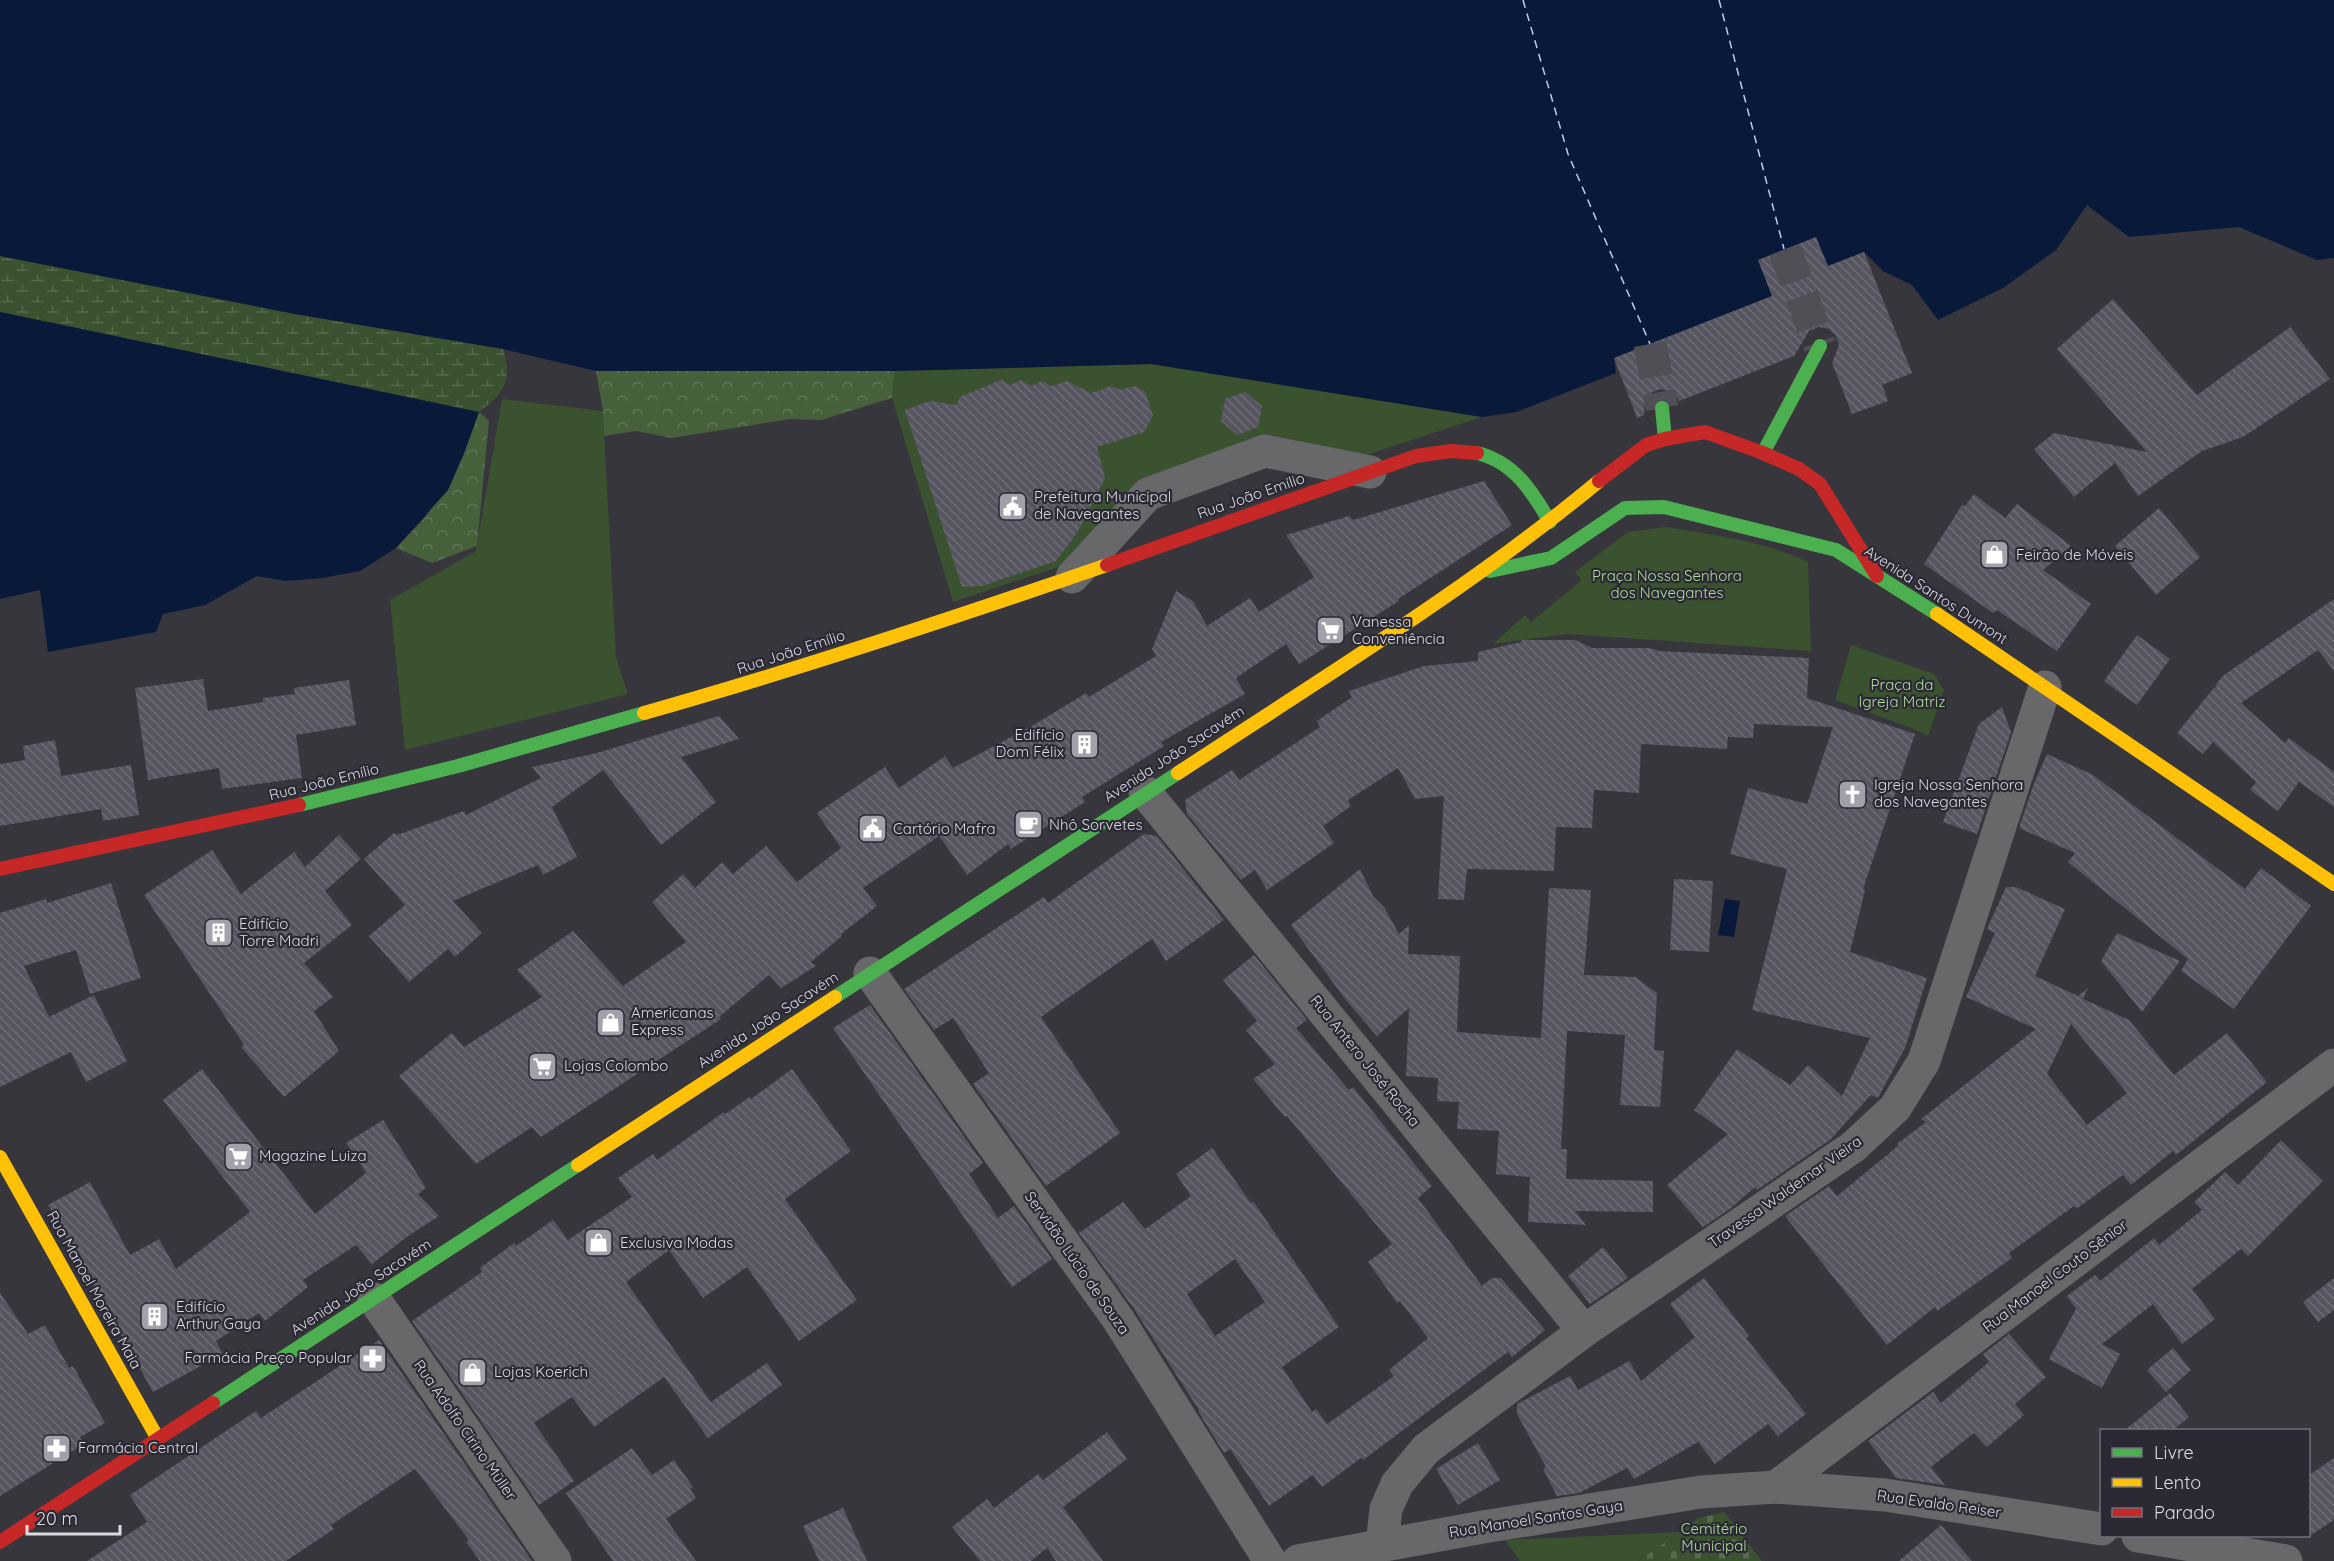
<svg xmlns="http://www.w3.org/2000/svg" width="2334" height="1561" font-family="Quicksand,sans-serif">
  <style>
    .forest { fill: url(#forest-crowns) }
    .wetland { fill: url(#wetland-marsh) }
    .cemetery { fill: url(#cemetery-stones) }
    .park { fill: #3a5230 }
    .water { fill: #091939 }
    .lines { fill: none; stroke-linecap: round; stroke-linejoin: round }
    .ferry { stroke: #b7cef6; stroke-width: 1.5; stroke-dasharray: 8 6; stroke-linecap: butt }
    .building { fill: url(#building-back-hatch); fill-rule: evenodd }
    .secondary-tunnel { stroke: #4f4f55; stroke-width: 33; stroke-dasharray: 33 16; stroke-linecap: butt }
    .street { stroke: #68686b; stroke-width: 33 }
    .fast { stroke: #4caf50; stroke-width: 14 }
    .slow { stroke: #ffc107; stroke-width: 14 }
    .jam { stroke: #c62828; stroke-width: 14 }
    .labels { text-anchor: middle; stroke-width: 4.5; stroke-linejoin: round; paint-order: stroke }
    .street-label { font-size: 15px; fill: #dcdbe3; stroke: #2a2934 }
    .poi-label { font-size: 15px; fill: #dcdbe3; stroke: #2a2934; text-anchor: start }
    .park-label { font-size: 15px; fill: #b0de9b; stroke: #2a2934 }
  </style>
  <defs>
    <pattern id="forest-crowns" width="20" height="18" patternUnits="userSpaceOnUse" patternTransform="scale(1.5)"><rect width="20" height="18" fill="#47603c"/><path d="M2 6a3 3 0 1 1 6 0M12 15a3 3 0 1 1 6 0" fill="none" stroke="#617658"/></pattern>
    <pattern id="wetland-marsh" width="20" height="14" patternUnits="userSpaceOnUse" patternTransform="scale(1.5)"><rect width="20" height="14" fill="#3a5230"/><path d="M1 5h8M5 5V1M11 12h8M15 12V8" fill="none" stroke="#566a4e"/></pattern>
    <pattern id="cemetery-stones" width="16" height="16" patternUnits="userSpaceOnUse" patternTransform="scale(1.5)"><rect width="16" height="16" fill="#3a5230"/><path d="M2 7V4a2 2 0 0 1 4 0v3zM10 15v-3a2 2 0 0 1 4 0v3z" fill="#566a4e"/></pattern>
    <pattern id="building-back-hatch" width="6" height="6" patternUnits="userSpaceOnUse" patternTransform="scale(1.5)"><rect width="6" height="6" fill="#565560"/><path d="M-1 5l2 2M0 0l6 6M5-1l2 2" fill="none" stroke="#6e6d77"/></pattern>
  </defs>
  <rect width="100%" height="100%" fill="#36363c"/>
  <g class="forest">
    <polygon points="596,371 895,371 892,398 821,420 790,419 672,438 636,431 603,436 603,411"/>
    <polygon points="479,412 489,421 477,546 432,563 396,548 425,518 463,456"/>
  </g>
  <path class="wetland" d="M0 256 295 314 503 349C513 381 504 393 479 412L0 312Z"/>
  <polygon class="cemetery" points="1724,1512 1762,1561 1638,1561 1699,1518"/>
  <g class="park">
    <polygon points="1151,364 1482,417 1366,455 1266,434 1140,480 1064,565 953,602 892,398 895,371"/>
    <polygon points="502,399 603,411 616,657 628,694 405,750 390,600 476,551"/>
    <path d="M1666 527C1714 535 1764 541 1808 562L1811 651 1567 634 1493 644 1525 615 1531 622 1582 580 1575 572 1628 532Z"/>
    <polygon points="1851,645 1934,674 1944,690 1928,736 1914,729 1835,700"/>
    <polygon points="1680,1532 1638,1561 1520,1561 1505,1540"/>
  </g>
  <g class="water">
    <polygon points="0,0 2334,0 2334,258 2317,260 2239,227 2129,237 2087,205 2056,250 2003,288 1938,320 1912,285 1883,271 1864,252 1828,266 1816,238 1758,260 1772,296 1614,358 1616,373 1516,412 1482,417 1151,364 895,371 596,371 503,349 295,314 0,256"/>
    <polygon points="0,312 479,412 463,456 448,490 396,548 360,571 322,578 285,581 257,576 205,605 163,614 156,632 48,652 40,590 0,599"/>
    <polygon points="1725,899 1740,901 1734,937 1718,935"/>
  </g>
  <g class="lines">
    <g class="ferry">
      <polyline points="1523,0 1568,154 1650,344"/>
      <polyline points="1719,0 1784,249"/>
    </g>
  </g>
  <g class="building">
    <polygon points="1816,237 1828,266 1864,252 1912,373 1882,385 1888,401 1852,414 1832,363 1839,345 1836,336 1829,329 1819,327 1809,331 1794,356 1679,401 1677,397 1669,391 1661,389 1652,392 1645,401 1644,415 1637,418 1614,358 1772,296 1758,260"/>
    <polygon points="2113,299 2197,395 2290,327 2330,379 2243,437 2202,451 2138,496 2115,463 2074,497 2034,449 2054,433 2147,452 2057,349"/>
    <polygon points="1001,380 1010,385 1021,380 1031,386 1042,381 1052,386 1067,381 1091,393 1111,386 1120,390 1135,386 1145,391 1153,416 1144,432 1097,447 1105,478 1077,533 1056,561 982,586 962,587 905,410 930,401 956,405 960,397"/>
    <polygon points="1245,392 1262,406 1258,427 1237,435 1221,421 1225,399"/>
    <polygon points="1484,481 1512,525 1398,599 1399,601 1299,664 1286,644 1236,678 1245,694 1161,742 1164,746 1082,797 1085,802 1011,849 1008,844 967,875 939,836 863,888 877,906 841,934 842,936 811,962 816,966 781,988 769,975 719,1017 721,1019 541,1137 532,1127 476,1164 399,1076 452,1033 464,1047 542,997 517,970 573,931 623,986 686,942 652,902 683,874 695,888 722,862 733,874 766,846 797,882 841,848 817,813 885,767 899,788 945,756 953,768 1037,723 1086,693 1089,697 1156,656 1152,649 1176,591 1193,601 1207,626 1250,598 1259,612 1314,577 1286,535 1349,516 1353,520"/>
    <polygon points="1974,494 2005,518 2017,504 2071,546 2043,570 2091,604 2057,651 1997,610 1993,613 1924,564 1962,505 1965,506"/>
    <polygon points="2159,508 2200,557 2156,595 2115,546"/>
    <polygon points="2334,599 2334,671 2318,650 2241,703 2285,743 2289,738 2334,772 2334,807 2299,782 2278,811 2250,790 2256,782 2213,742 2203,754 2177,733 2213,689 2217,686 2216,684 2224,675"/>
    <polygon points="2137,635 2170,659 2137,705 2104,681"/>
    <polygon points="1522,640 1575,640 1592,648 1650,648 1659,651 1809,658 1807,698 1915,734 1863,889 1865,890 1850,952 1927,978 1905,1048 1878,1098 1871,1095 1830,1140 1757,1190 1755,1187 1730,1209 1703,1227 1667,1185 1728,1134 1694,1110 1737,1049 1790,1085 1808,1065 1842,1096 1870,1038 1752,1010 1787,869 1730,854 1748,788 1807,804 1833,727 1754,724 1753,738 1728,737 1727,749 1641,744 1639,793 1594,790 1592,828 1556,827 1554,871 1467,869 1464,900 1438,899 1444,796 1415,799 1398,768 1348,800 1351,806 1323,826 1334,843 1267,890 1255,870 1241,880 1187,814 1185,800 1232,770 1239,780 1320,727 1317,721 1352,697 1349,691 1424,666 1478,661 1478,652 1521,642"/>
    <polygon points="203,679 208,711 263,702 263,698 295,694 294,688 349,680 356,725 296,735 302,778 222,789 219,768 148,780 135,688"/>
    <polygon points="2002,707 2011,732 1977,834 1943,822 1979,724"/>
    <polygon points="719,716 739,739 681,757 716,802 661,845 603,770 552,807 577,857 543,875 538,865 453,901 482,933 455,957 448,949 409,982 369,936 405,905 364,859 394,833 397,835 464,811 466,815 541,778 532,767 597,753"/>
    <polygon points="55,740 61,776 131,765 139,815 103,821 101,809 0,826 0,764 25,760 23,746"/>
    <polygon points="2047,754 2093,775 2245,889 2261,868 2311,906 2234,1009 2181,971 2188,959 2068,862 2075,853 2019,828 2033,786"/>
    <polygon points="1144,834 1157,836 1224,920 1166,961 1152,939 1041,1017 1120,1133 1046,1186 973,1084 989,1073 953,1018 934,1030 904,989 1044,897 1048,903"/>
    <polygon points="339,835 361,859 325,891 352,925 304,963 333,997 314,1011 339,1051 284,1097 241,1047 244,1045 144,895 212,850 241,894 294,852 305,867"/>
    <polygon points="1360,869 1373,896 1384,907 1399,934 1409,925 1408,954 1460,956 1457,1032 1541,1038 1549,888 1591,890 1584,975 1635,977 1657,993 1654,1050 1664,1051 1660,1107 1620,1105 1625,1035 1567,1031 1561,1149 1567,1149 1566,1179 1653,1181 1653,1212 1575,1211 1586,1225 1528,1222 1530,1177 1496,1174 1499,1131 1457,1129 1459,1102 1437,1101 1438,1078 1406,1076 1409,1008 1377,1036 1345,999 1291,925"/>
    <polygon points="1674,879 1713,881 1709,952 1670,950"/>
    <polygon points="111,883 141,978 90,994 76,950 24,966 49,1017 94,995 127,1061 86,1082 71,1052 0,1087 0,913 46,899 47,903"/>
    <path d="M2006 887H2016L2065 909 2035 976 2078 996 2088 988 2083 999 2129 1020 2174 1075 2227 1033 2267 1082 2176 1155 2173 1151 2131 1185 2123 1175 2076 1209 2074 1206 2009 1253 2012 1258 1937 1311 1935 1307 1887 1345 1785 1216 1829 1186 1837 1196 1898 1146 1897 1144 1926 1122 1921 1119 2036 1029 1966 997 1995 933 1987 929ZM2071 1024 2127 1093 2087 1125 2047 1074Z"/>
    <polygon points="2117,933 2180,961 2142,1012 2101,961"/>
    <path d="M1254 955 1307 1020 1296 1028 1349 1090 1353 1087 1432 1186 1418 1198 1482 1286 1492 1278H1501L1545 1330 1512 1357 1508 1352 1363 1460 1361 1458 1322 1487 1313 1475 1269 1506 1230 1449 1224 1453 1198 1411 1199 1410 1134 1309 1079 1233 1123 1202 1145 1229 1191 1196 1176 1174 1212 1148 1251 1203 1253 1201 1339 1327 1282 1367 1312 1412 1316 1409 1327 1424 1394 1376 1389 1370 1428 1338 1400 1301 1397 1303 1368 1262 1392 1244 1287 1116 1285 1117 1253 1079 1275 1064 1246 1030 1257 1021 1223 980ZM1235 1259 1265 1302 1215 1336 1187 1294Z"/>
    <polygon points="870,1005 983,1163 969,1174 998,1218 1014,1206 1052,1259 1012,1287 833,1028"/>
    <polygon points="202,1069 315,1214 366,1173 346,1143 383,1120 426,1188 418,1194 439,1216 408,1236 372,1264 356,1245 303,1280 308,1287 265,1321 259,1313 216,1341 223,1354 153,1392 48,1205 90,1182 130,1255 159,1239 176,1269 250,1212 163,1100"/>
    <polygon points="792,1069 851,1151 785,1199 857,1300 799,1341 747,1267 703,1298 669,1250 626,1282 711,1402 767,1363 782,1385 708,1438 664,1377 594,1427 572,1397 534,1423 574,1481 539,1505 412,1321 482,1272 480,1268 514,1243 516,1246 553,1220 568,1240 632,1197 618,1178 653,1154 657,1160 724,1112 725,1114 750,1097 751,1099"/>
    <polygon points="2281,1140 2323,1181 2248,1256 2241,1249 2192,1289 2215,1319 2182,1344 2153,1304 2102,1344 2120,1354 2102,1388 2049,1359 2076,1309 2067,1296 2095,1275 2100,1281 2154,1238 2159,1245 2202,1210 2194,1202 2225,1172 2238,1185"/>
    <polygon points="1603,1247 1628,1278 1590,1304 1568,1276"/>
    <polygon points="1704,1278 1749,1336 1746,1338 1806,1414 1778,1436 1768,1424 1715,1464 1698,1442 1634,1479 1627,1468 1579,1493 1557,1496 1543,1469 1546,1467 1517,1414 1517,1404 1570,1376 1578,1390 1629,1361 1641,1381 1695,1337 1670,1304"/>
    <polygon points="2334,1278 2334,1310 2318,1322 2303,1302"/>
    <polygon points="0,1293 28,1334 45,1325 69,1368 73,1366 105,1423 80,1437 84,1444 0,1496"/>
    <polygon points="2009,1334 2046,1377 2015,1404 2024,1415 1987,1447 1974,1433 1931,1467 1945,1485 1896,1478 1868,1441 1933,1392 1941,1403 1989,1362 1983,1354"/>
    <polygon points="379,1340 532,1561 480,1561 466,1542 469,1540 415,1469 331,1525 334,1529 286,1561 87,1561 147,1522 130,1495 256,1411 261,1418"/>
    <polygon points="2173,1348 2191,1370 2166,1392 2147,1370"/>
    <polygon points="2170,1393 2189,1417 2172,1431 2124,1431"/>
    <polygon points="1107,1432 1127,1459 1063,1507 1103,1561 1056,1561 1047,1548 1031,1561 980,1561 952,1527 987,1499 994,1508 1038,1474 1043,1480"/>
    <polygon points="1478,1443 1500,1480 1458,1505 1436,1469"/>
    <polygon points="632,1448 652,1475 674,1460 693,1487 690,1489 696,1498 666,1519 696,1561 613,1561 566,1493"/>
    <polygon points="2334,1458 2334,1520 2308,1537 2308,1476"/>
    <polygon points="843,1508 867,1561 819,1561 803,1526"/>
    <polygon points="1941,1525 1972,1561 1899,1561"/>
  </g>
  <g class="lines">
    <g class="secondary-tunnel">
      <polyline points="1785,250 1820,346"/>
      <polyline points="1650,344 1662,408"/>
    </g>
    <g class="street">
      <polyline points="1072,577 1148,494 1265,451 1370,472"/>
      <polyline points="1145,792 1584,1331"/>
      <polyline points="870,973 1118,1319 1270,1561"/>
      <polyline points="374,1299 555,1561"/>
      <polyline points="1776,1487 2334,1065"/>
      <polyline points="2138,1536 2286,1561"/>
      <polyline points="1382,1545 1386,1509 1397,1484 1426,1449 1584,1331 1853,1147 1895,1108 1924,1061 2045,687"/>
      <polyline points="1298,1561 1483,1527 1701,1492 1776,1487 1885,1495 2102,1529"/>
    </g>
    <g class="fast">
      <polyline points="1662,408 1665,439"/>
      <path d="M1477 453C1514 462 1532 491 1550 522"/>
      <polyline points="1763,453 1820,346"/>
      <polyline points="1490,571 1551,558 1625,508 1664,507 1836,550 1937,614"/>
      <polyline points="299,805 458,766 644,713"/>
      <polyline points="835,997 1178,773"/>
      <polyline points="213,1403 578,1165"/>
    </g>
    <g class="slow">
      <polyline points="1937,614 2334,884"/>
      <path d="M644 713C800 669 954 618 1107 565"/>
      <path d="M1178 773C1319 680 1469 589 1599 481"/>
      <polyline points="0,1157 158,1439"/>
      <polyline points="578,1165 835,997"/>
    </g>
    <g class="jam">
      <polyline points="1599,481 1646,445 1665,439 1705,432 1763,453 1799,469 1820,484 1877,576"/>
      <polyline points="1107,565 1416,456 1451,451 1477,453"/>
      <polyline points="0,869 299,805"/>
      <polyline points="0,1542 213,1403"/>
    </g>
  </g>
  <defs>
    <symbol id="civic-square" viewBox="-11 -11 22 22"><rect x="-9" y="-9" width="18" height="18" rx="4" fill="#a2a1a9" stroke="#2a2934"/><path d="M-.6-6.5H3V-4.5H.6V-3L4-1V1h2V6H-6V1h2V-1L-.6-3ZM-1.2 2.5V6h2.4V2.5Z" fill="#fff"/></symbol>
    <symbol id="shop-square" viewBox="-11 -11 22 22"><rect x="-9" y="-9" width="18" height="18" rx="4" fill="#a2a1a9" stroke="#2a2934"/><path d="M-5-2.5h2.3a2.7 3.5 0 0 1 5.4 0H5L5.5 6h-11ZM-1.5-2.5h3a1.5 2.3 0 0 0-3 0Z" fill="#fff"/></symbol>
    <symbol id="supermarket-square" viewBox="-11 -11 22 22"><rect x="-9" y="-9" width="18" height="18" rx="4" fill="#a2a1a9" stroke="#2a2934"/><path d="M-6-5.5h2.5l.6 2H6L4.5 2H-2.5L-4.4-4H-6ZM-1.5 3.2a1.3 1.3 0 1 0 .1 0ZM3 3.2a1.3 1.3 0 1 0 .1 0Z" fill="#fff"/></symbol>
    <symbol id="building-square" viewBox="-11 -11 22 22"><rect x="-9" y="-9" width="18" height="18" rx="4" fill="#a2a1a9" stroke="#2a2934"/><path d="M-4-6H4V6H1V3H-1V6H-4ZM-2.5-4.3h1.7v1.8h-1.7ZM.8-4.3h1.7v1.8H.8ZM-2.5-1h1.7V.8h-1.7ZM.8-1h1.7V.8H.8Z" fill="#fff"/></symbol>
    <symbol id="church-square" viewBox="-11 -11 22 22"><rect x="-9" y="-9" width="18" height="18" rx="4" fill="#a2a1a9" stroke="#2a2934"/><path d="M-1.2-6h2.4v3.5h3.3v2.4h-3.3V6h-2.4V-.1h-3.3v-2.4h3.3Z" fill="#fff"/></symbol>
    <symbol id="cafe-square" viewBox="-11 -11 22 22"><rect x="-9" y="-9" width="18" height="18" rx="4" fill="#a2a1a9" stroke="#2a2934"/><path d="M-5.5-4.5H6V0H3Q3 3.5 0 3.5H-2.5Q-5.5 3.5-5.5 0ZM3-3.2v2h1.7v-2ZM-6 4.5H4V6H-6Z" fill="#fff"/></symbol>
    <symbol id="pharmacy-square" viewBox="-11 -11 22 22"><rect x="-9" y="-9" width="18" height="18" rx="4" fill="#a2a1a9" stroke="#2a2934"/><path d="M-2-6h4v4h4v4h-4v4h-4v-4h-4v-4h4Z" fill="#fff"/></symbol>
  </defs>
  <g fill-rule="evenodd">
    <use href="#civic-square" x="996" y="490" width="33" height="33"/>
    <use href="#shop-square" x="1978" y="538" width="33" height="33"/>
    <use href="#supermarket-square" x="1314" y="614" width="33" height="33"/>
    <use href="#building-square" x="1068" y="728" width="33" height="33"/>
    <use href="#church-square" x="1836" y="778" width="33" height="33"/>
    <use href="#cafe-square" x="1012" y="808" width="33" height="33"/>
    <use href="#civic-square" x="856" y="812" width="33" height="33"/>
    <use href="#building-square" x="202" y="916" width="33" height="33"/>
    <use href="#shop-square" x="594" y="1006" width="33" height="33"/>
    <use href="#supermarket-square" x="526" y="1050" width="33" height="33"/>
    <use href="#supermarket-square" x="222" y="1140" width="33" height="33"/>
    <use href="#shop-square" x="582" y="1226" width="33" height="33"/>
    <use href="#building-square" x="138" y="1300" width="33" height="33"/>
    <use href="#pharmacy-square" x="356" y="1342" width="33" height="33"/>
    <use href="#shop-square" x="456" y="1356" width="33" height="33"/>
    <use href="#pharmacy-square" x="40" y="1432" width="33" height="33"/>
  </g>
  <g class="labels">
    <g class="street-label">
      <text transform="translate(1251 496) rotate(-19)" y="5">Rua João Emílio</text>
      <text transform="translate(1936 595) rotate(33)" y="5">Avenida Santos Dumont</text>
      <text transform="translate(791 652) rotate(-18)" y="5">Rua João Emílio</text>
      <text transform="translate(1174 754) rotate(-33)" y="5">Avenida João Sacavém</text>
      <text transform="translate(324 782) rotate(-14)" y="5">Rua João Emílio</text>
      <text transform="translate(768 1020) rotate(-33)" y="5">Avenida João Sacavém</text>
      <text transform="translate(1365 1061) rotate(51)" y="5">Rua Antero José Rocha</text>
      <text transform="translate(1785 1192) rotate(-35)" y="5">Travessa Waldemar Vieira</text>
      <text transform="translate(1077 1263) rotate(55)" y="5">Servidão Lúcio de Souza</text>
      <text transform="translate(2055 1276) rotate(-37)" y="5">Rua Manoel Couto Sênior</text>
      <text transform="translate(361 1287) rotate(-33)" y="5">Avenida João Sacavém</text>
      <text transform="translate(94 1290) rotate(61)" y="5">Rua Manoel Moreira Maia</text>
      <text transform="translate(465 1430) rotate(55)" y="5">Rua Adolfo Cirino Müller</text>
      <text transform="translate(1939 1504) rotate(8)" y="5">Rua Evaldo Reiser</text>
      <text transform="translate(1536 1519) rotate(-9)" y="5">Rua Manoel Santos Gaya</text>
    </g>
    <g class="poi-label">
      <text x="1034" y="502">Prefeitura Municipal<tspan x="1034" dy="17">de Navegantes</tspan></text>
      <text x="2016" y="560">Feirão de Móveis</text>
      <text x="1352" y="627">Vanessa<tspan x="1352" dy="17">Conveniência</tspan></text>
      <text x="1064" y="740" text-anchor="end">Edifício<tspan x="1064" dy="17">Dom Félix</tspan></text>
      <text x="1874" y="790">Igreja Nossa Senhora<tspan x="1874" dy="17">dos Navegantes</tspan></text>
      <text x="1049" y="830">Nhô Sorvetes</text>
      <text x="893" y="834">Cartório Mafra</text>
      <text x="239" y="929">Edifício<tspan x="239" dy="17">Torre Madri</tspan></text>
      <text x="631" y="1018">Americanas<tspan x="631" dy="17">Express</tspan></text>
      <text x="564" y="1071">Lojas Colombo</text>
      <text x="259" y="1161">Magazine Luiza</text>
      <text x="620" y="1248">Exclusiva Modas</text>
      <text x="176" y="1312">Edifício<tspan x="176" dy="17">Arthur Gaya</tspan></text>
      <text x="352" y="1363" text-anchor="end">Farmácia Preço Popular</text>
      <text x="494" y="1377">Lojas Koerich</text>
      <text x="78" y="1453">Farmácia Central</text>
    </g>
    <g class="park-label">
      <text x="1667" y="581">Praça Nossa Senhora<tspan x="1667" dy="17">dos Navegantes</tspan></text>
      <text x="1902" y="690">Praça da<tspan x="1902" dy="17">Igreja Matriz</tspan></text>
      <text x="1714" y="1534">Cemitério<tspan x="1714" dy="17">Municipal</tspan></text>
    </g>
  </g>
  <rect x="2100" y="1429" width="210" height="108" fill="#2a2934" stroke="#71707a" stroke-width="1.5"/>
  <rect x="2112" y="1448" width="30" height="9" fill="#4caf50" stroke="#71707a" stroke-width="1.5"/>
  <text x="2154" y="1459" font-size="18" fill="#dcdbe3">Livre</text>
  <rect x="2112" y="1478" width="30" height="9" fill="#ffc107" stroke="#71707a" stroke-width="1.5"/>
  <text x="2154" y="1489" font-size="18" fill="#dcdbe3">Lento</text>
  <rect x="2112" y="1508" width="30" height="9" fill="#c62828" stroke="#71707a" stroke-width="1.5"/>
  <text x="2154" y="1519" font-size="18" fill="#dcdbe3">Parado</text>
  <path d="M27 1525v9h93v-9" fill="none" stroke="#dcdbe3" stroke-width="3"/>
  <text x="36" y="1525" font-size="18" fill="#dcdbe3" stroke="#2a2934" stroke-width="4.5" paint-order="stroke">20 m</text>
</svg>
